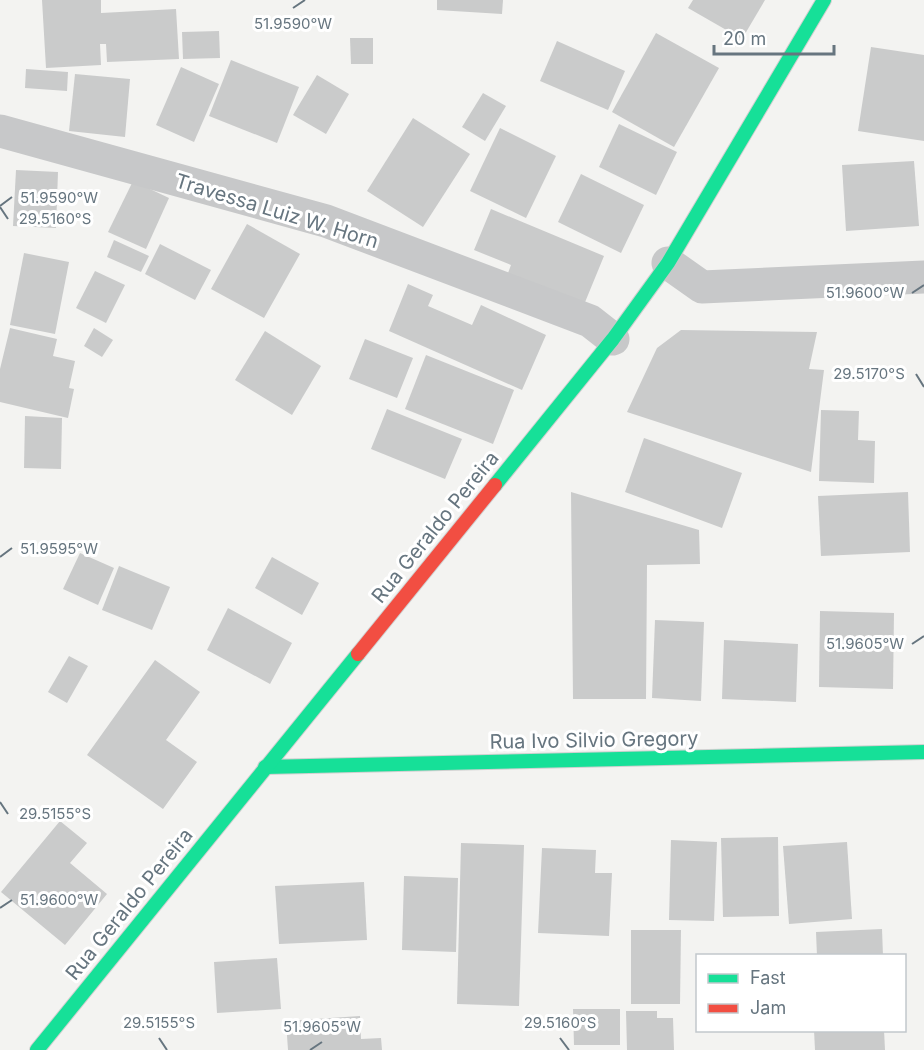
<svg xmlns="http://www.w3.org/2000/svg" width="924" height="1050" font-family="Inter,sans-serif">
  <style>
    .building { fill: #cacbcb }
    .lines { fill: none; stroke-linecap: round; stroke-linejoin: round }
    .fast-casing { stroke: #d0d0d0; stroke-width: 16 }
    .jam-casing { stroke: #d0d0d0; stroke-width: 16 }
    .street { stroke: #c7c8c9; stroke-width: 33 }
    .fast { stroke: #16e098; stroke-width: 14 }
    .jam { stroke: #f24e42; stroke-width: 14 }
    .ticks { fill: none; stroke: #66757f; stroke-width: 2 }
    .labels { text-anchor: middle; stroke-width: 6; stroke-linejoin: round; paint-order: stroke }
    .street-label { font-size: 20px; fill: #66757f; stroke: #fff }
    .ticks-label { font-size: 15px; text-anchor: middle; fill: #66757f; stroke: #fff; stroke-width: 6; stroke-linejoin: round; paint-order: stroke }
  </style>
  <rect width="100%" height="100%" fill="#f3f3f1"/>
  <g class="building">
    <polygon points="42,0 101,0 101,13 176,9 179,59 107,62 106,44 100,44 101,65 46,68"/>
    <polygon points="437,0 503,0 502,14 437,10"/>
    <polygon points="693,0 765,0 742,39 688,8"/>
    <polygon points="219,31 220,58 183,59 182,32"/>
    <polygon points="656,33 719,68 674,147 612,112"/>
    <polygon points="350,38 373,38 373,64 351,64"/>
    <polygon points="557,41 625,71 608,110 540,81"/>
    <polygon points="871,47 924,55 924,141 858,131"/>
    <polygon points="231,60 299,87 277,143 209,116"/>
    <polygon points="181,67 219,84 194,142 156,125"/>
    <polygon points="26,69 68,72 67,91 25,88"/>
    <polygon points="75,74 130,79 125,137 69,131"/>
    <polygon points="317,75 349,94 326,134 293,115"/>
    <polygon points="483,93 506,106 485,141 462,127"/>
    <polygon points="413,118 470,154 423,227 367,191"/>
    <polygon points="619,124 677,152 656,195 599,167"/>
    <polygon points="500,128 556,156 526,218 470,191"/>
    <polygon points="914,161 919,226 846,231 842,165"/>
    <polygon points="16,170 58,172 56,228 13,226"/>
    <polygon points="581,174 644,205 621,253 558,222"/>
    <polygon points="133,181 169,198 146,249 108,232"/>
    <polygon points="491,209 604,256 581,312 505,281 511,265 474,250"/>
    <polygon points="247,224 300,254 264,318 211,289"/>
    <polygon points="114,240 149,256 141,272 107,257"/>
    <polygon points="160,244 211,270 195,300 145,274"/>
    <polygon points="24,253 69,262 55,334 10,325"/>
    <polygon points="95,271 125,285 106,323 76,308"/>
    <polygon points="408,284 433,295 428,306 472,325 481,305 546,335 522,390 389,331"/>
    <polygon points="10,328 57,339 53,356 75,361 69,388 74,389 68,418 0,402 0,369"/>
    <polygon points="94,328 113,340 102,357 84,346"/>
    <polygon points="681,330 817,332 809,369 824,370 811,472 627,412 657,348"/>
    <polygon points="265,331 321,366 292,415 235,380"/>
    <polygon points="365,339 413,358 397,398 349,379"/>
    <polygon points="426,355 514,390 493,444 405,409"/>
    <polygon points="387,409 462,439 445,479 371,449"/>
    <polygon points="821,410 859,411 858,440 875,441 874,483 819,481"/>
    <polygon points="25,416 62,418 61,469 24,468"/>
    <polygon points="644,438 742,473 722,528 625,492"/>
    <polygon points="571,492 699,530 700,564 647,565 646,699 573,699"/>
    <polygon points="908,492 910,552 821,556 818,496"/>
    <polygon points="80,553 114,568 98,605 63,589"/>
    <polygon points="272,557 319,583 302,615 255,588"/>
    <polygon points="119,566 170,587 152,630 102,610"/>
    <polygon points="228,608 292,643 270,684 207,650"/>
    <polygon points="820,611 894,613 893,689 819,687"/>
    <polygon points="655,620 704,622 701,701 652,698"/>
    <polygon points="724,640 798,644 796,702 722,699"/>
    <polygon points="69,656 88,666 67,703 48,692"/>
    <polygon points="155,660 200,692 166,740 197,762 163,809 87,755"/>
    <polygon points="60,821 87,843 70,863 107,894 65,945 1,892"/>
    <polygon points="778,837 779,916 723,917 721,838"/>
    <polygon points="671,840 717,842 714,921 669,920"/>
    <polygon points="847,842 852,919 789,924 783,846"/>
    <polygon points="461,843 524,845 519,1006 457,1004"/>
    <polygon points="542,848 596,850 595,873 612,873 609,936 538,933"/>
    <polygon points="404,876 458,878 456,952 402,950"/>
    <polygon points="364,882 367,940 279,944 275,886"/>
    <polygon points="882,929 883,956 817,956 816,932"/>
    <polygon points="631,930 681,930 680,1004 631,1004"/>
    <polygon points="277,958 281,1009 217,1013 214,962"/>
    <polygon points="573,1009 620,1009 620,1045 574,1045"/>
    <polygon points="626,1011 657,1011 657,1018 673,1018 674,1050 627,1050"/>
    <polygon points="360,1016 361,1039 381,1038 382,1050 288,1050 286,1021"/>
    <polygon points="814,1030 884,1030 885,1050 815,1050"/>
  </g>
  <g class="lines">
    <defs>
      <g id="fast">
        <polyline points="495,485 613,339 668,263 824,0"/>
        <polyline points="265,767 924,752"/>
        <polyline points="37,1050 358,654"/>
      </g>
      <polyline id="jam" points="358,654 495,485"/>
    </defs>
    <use href="#fast" class="fast-casing"/>
    <use href="#jam" class="jam-casing"/>
    <g class="street">
      <polyline points="0,131 326,221 590,321 613,339"/>
      <polyline points="668,263 702,287 924,277"/>
    </g>
    <use href="#fast" class="fast"/>
    <use href="#jam" class="jam"/>
  </g>
  <path class="ticks" d="M293 8 305 0M0 206 12 197M0 207 8 219M912 293 924 285M916 374 924 387M0 557 12 548M912 644 924 636M0 802 8 814M0 908 12 900M159 1038 167 1050M560 1038 569 1050M310 1050 322 1042"/>
  <g class="labels">
    <g class="street-label">
      <text transform="translate(277 211) rotate(17)" y="7">Travessa Luiz W. Horn</text>
      <text transform="translate(435 527) rotate(-51)" y="7">Rua Geraldo Pereira</text>
      <text transform="translate(594 740) rotate(-1)" y="7">Rua Ivo Silvio Gregory</text>
      <text transform="translate(129 904) rotate(-51)" y="7">Rua Geraldo Pereira</text>
    </g>
  </g>
  <g class="ticks-label">
    <text x="293" y="29">51.9590°W</text>
    <text x="59" y="203">51.9590°W</text>
    <text x="55" y="224">29.5160°S</text>
    <text x="865" y="298">51.9600°W</text>
    <text x="869" y="379">29.5170°S</text>
    <text x="59" y="554">51.9595°W</text>
    <text x="865" y="649">51.9605°W</text>
    <text x="55" y="819">29.5155°S</text>
    <text x="59" y="905">51.9600°W</text>
    <text x="159" y="1028">29.5155°S</text>
    <text x="560" y="1028">29.5160°S</text>
    <text x="322" y="1032">51.9605°W</text>
  </g>
  <rect x="696" y="954" width="210" height="78" fill="#ffffff" stroke="#c2c8cc" stroke-width="1.5"/>
  <rect x="708" y="974" width="30" height="9" fill="#16e098" stroke="#c2c8cc" stroke-width="1.5"/>
  <text x="750" y="984" font-size="18" fill="#66757f">Fast</text>
  <rect x="708" y="1004" width="30" height="9" fill="#f24e42" stroke="#c2c8cc" stroke-width="1.5"/>
  <text x="750" y="1014" font-size="18" fill="#66757f">Jam</text>
  <path d="M714 45v9h120v-9" fill="none" stroke="#66757f" stroke-width="3"/>
  <text x="723" y="45" font-size="18" fill="#66757f" stroke="#ffffff" stroke-width="4.5" paint-order="stroke">20 m</text>
</svg>
